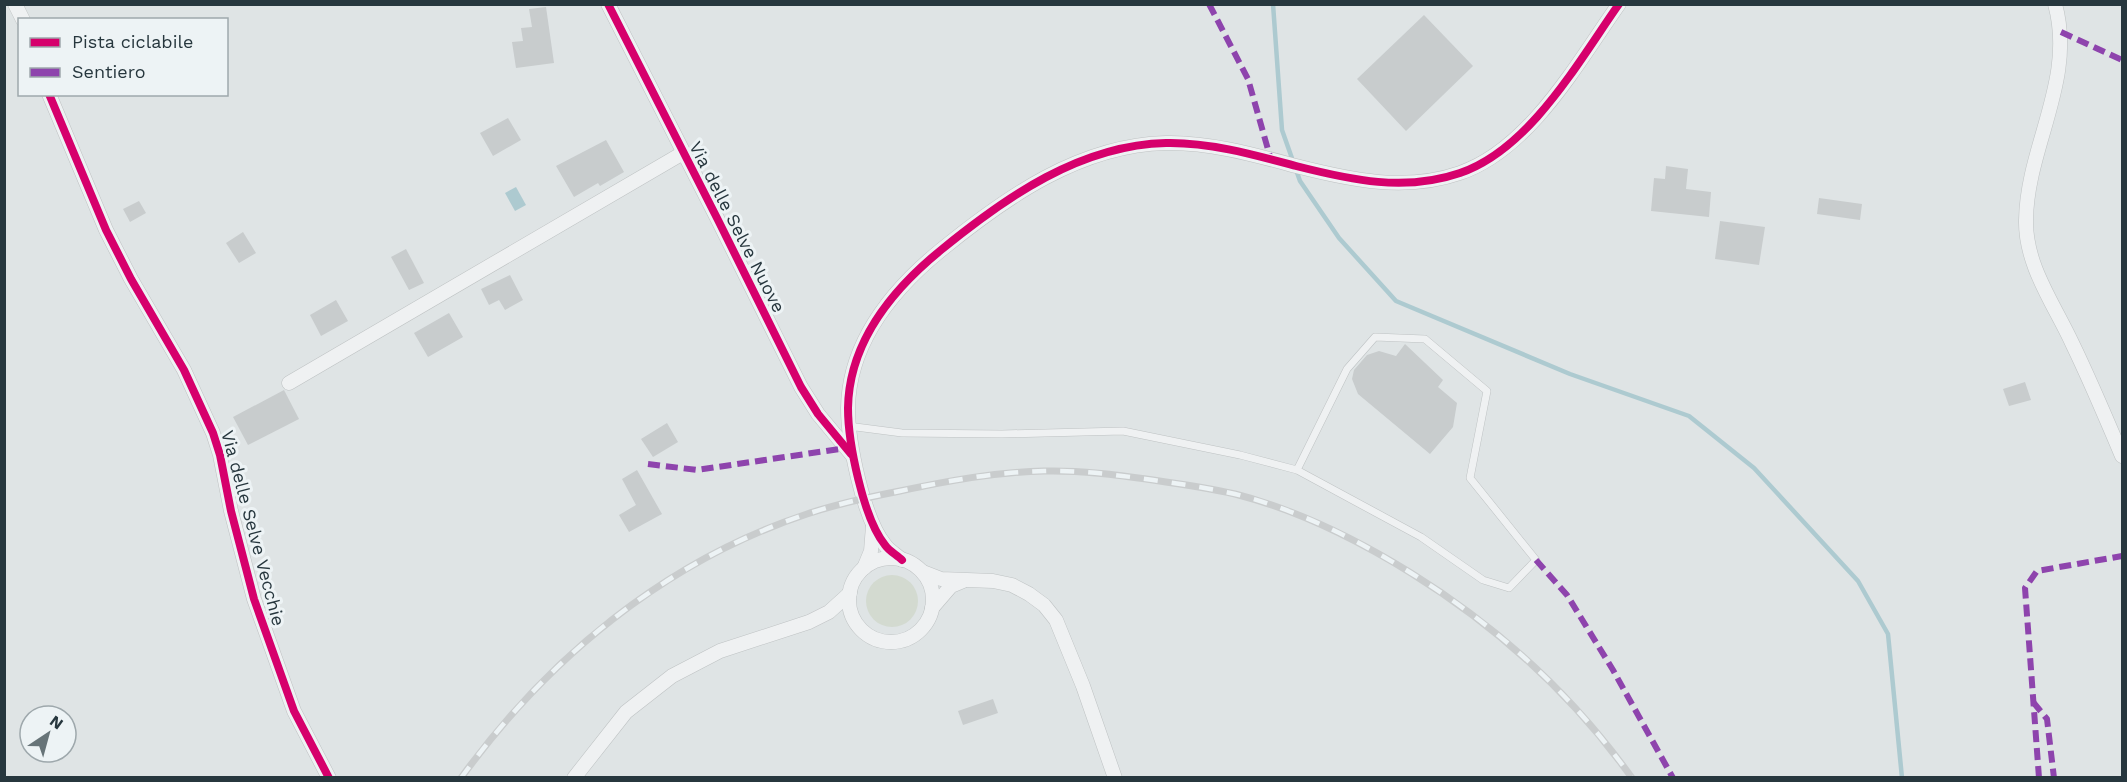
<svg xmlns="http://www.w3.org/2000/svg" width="2127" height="782" font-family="'Work Sans',sans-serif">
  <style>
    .green { fill: #d3dad0 }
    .water { fill: #adcad0 }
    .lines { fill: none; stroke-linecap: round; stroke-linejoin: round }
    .stream { stroke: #adcad0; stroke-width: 4.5 }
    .building { fill: #c8cccd }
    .lane-casing { stroke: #bec2c3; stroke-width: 8 }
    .street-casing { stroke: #bec2c3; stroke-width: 15 }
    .lane { stroke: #eff1f2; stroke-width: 7 }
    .street { stroke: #eff1f2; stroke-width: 14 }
    .rail-casing { stroke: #c9cccd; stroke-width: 7 }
    .rail { stroke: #edf3f5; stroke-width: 4.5; stroke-dasharray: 14; stroke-linecap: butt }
    .quiet { stroke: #8e44ad; stroke-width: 6; stroke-dasharray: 12 6; stroke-linecap: butt }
    .cycleway-casing { stroke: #edf3f5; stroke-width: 11 }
    .cycleway { stroke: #d6006c; stroke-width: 8 }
    .labels { text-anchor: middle; stroke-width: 6; stroke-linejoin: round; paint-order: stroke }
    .street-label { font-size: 18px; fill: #27373e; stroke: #edf3f5 }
  </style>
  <rect width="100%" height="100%" fill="#dfe4e5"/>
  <circle class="green" cx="892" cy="601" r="26"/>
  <polygon class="water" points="516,187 526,205 515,211 505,193"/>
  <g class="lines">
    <polyline class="stream" points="1273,4 1282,130 1300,181 1339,238 1396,301 1570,374 1689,416 1754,468 1858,581 1888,634 1902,778"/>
  </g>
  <g class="building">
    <polygon points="546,7 554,63 516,68 512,42 523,41 521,28 532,27 529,9"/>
    <polygon points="1424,15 1473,66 1406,131 1357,79"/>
    <polygon points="508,118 521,140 493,156 480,133"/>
    <polygon points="606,140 624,172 600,186 598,183 574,197 556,166"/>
    <polygon points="1666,166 1688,169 1686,189 1711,192 1709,217 1651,211 1654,178 1665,179"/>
    <polygon points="1819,198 1862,204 1860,220 1817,214"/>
    <polygon points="139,201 146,213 130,222 123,209"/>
    <polygon points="1720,221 1765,227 1759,265 1715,259"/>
    <polygon points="243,232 256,253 239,263 226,243"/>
    <polygon points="406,249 424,283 409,290 391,257"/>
    <polygon points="510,275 523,300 505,310 499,300 489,305 481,289"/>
    <polygon points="336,300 348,321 321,336 310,315"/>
    <polygon points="449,313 463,337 428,357 414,333"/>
    <polygon points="1405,344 1443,380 1438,387 1457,403 1453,427 1430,454 1358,394 1352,379 1354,370 1367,355 1379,351 1396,356"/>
    <polygon points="2025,382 2031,400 2009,406 2003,389"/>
    <polygon points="284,390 299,419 248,445 233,417"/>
    <polygon points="667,423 678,442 653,457 641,439"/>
    <polygon points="637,470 662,514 629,532 619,515 636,505 622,479"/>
    <polygon points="993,699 998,713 963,725 958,711"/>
  </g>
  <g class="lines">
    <defs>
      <polyline id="lane" points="848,426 902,433 1002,434 1123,431 1240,455 1297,470 1421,537 1483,580 1509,588 1536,560 1470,478 1487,391 1425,339 1375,337 1347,369 1297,470"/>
      <g id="street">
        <polyline points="15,4 23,20"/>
        <polyline points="608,4 718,220 801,387 818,414 852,455"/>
        <path d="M2055 4C2076 80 2027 146 2026 220 2025 265 2054 304 2072 343 2090 380 2106 418 2122 456"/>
        <polyline points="49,94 106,230 131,279 184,370 213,433 220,455 231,511 254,599 294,711 329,778"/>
        <polyline points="289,383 683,153"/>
        <circle cx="891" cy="600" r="42"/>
        <path d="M902 560C897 555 889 551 885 545 863 518 848 442 848 408 849 342 893 289 941 250 1006 197 1080 145 1166 143 1209 142 1255 155 1296 166 1351 180 1405 192 1460 173 1530 149 1578 62 1619 4"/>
        <polyline points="864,568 871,551 873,526"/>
        <polyline points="923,572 941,579 993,581 1012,585 1029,594 1044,605 1056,620 1083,686 1115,778"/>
        <polyline points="932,608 951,586 963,581"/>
        <polyline points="574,778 626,712 672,676 720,651 809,622 829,612 850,593"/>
      </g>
    </defs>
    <use href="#lane" class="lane-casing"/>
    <use href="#street" class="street-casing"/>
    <use href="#lane" class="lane"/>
    <use href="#street" class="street"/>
    <defs>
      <path id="rail" d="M461 778C547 659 665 561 807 514 837 504 869 497 900 491 947 481 995 472 1044 471 1080 470 1117 475 1153 480 1181 484 1208 488 1235 494 1298 510 1356 539 1411 573 1498 627 1572 694 1632 778"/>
    </defs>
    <use href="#rail" class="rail-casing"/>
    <use href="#rail" class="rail"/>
    <g class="quiet">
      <polyline points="1209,4 1248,79 1271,160"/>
      <polyline points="2061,32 2122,60"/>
      <polyline points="648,464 697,470 846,448"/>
      <polyline points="1536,560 1567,595 1613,670 1673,778"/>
      <polyline points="2033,702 2047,719 2054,778"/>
      <polyline points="2039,778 2025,588 2037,571 2122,556"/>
    </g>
    <defs>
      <g id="cycleway">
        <polyline points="608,4 718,220 801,387 818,414 851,454"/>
        <polyline points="49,94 106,230 131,279 184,370 213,433 220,455 231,511 254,599 294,711 329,778"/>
        <path d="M902 560C897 555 889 551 885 545 863 518 848 442 848 408 849 342 893 289 941 250 1006 197 1080 145 1166 143 1209 142 1255 155 1296 166 1351 180 1405 192 1460 173 1530 149 1578 62 1619 4"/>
      </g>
    </defs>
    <use href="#cycleway" class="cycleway-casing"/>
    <use href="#cycleway" class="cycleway"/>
  </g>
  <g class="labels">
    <g class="street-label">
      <text transform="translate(737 227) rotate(63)" y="6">Via delle Selve Nuove</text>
      <text transform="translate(253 528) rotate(75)" y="6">Via delle Selve Vecchie</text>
    </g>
  </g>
  <rect width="2127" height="782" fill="none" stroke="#27373e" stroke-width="12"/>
  <rect x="18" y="18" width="210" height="78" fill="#edf3f5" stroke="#9ea8ac" stroke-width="1.5"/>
  <rect x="30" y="38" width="30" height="9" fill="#d6006c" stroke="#9ea8ac" stroke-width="1.5"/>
  <text x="72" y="48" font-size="18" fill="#27373e">Pista ciclabile</text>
  <rect x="30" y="68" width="30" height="9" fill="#8e44ad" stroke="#9ea8ac" stroke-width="1.5"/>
  <text x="72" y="78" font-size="18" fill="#27373e">Sentiero</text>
  <g transform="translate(48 734) rotate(36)"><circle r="28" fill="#edf3f5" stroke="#9ea8ac" stroke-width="1.5"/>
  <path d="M0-4.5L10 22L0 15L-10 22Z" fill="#677478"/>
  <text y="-9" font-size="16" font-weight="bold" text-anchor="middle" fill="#27373e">N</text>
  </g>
</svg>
